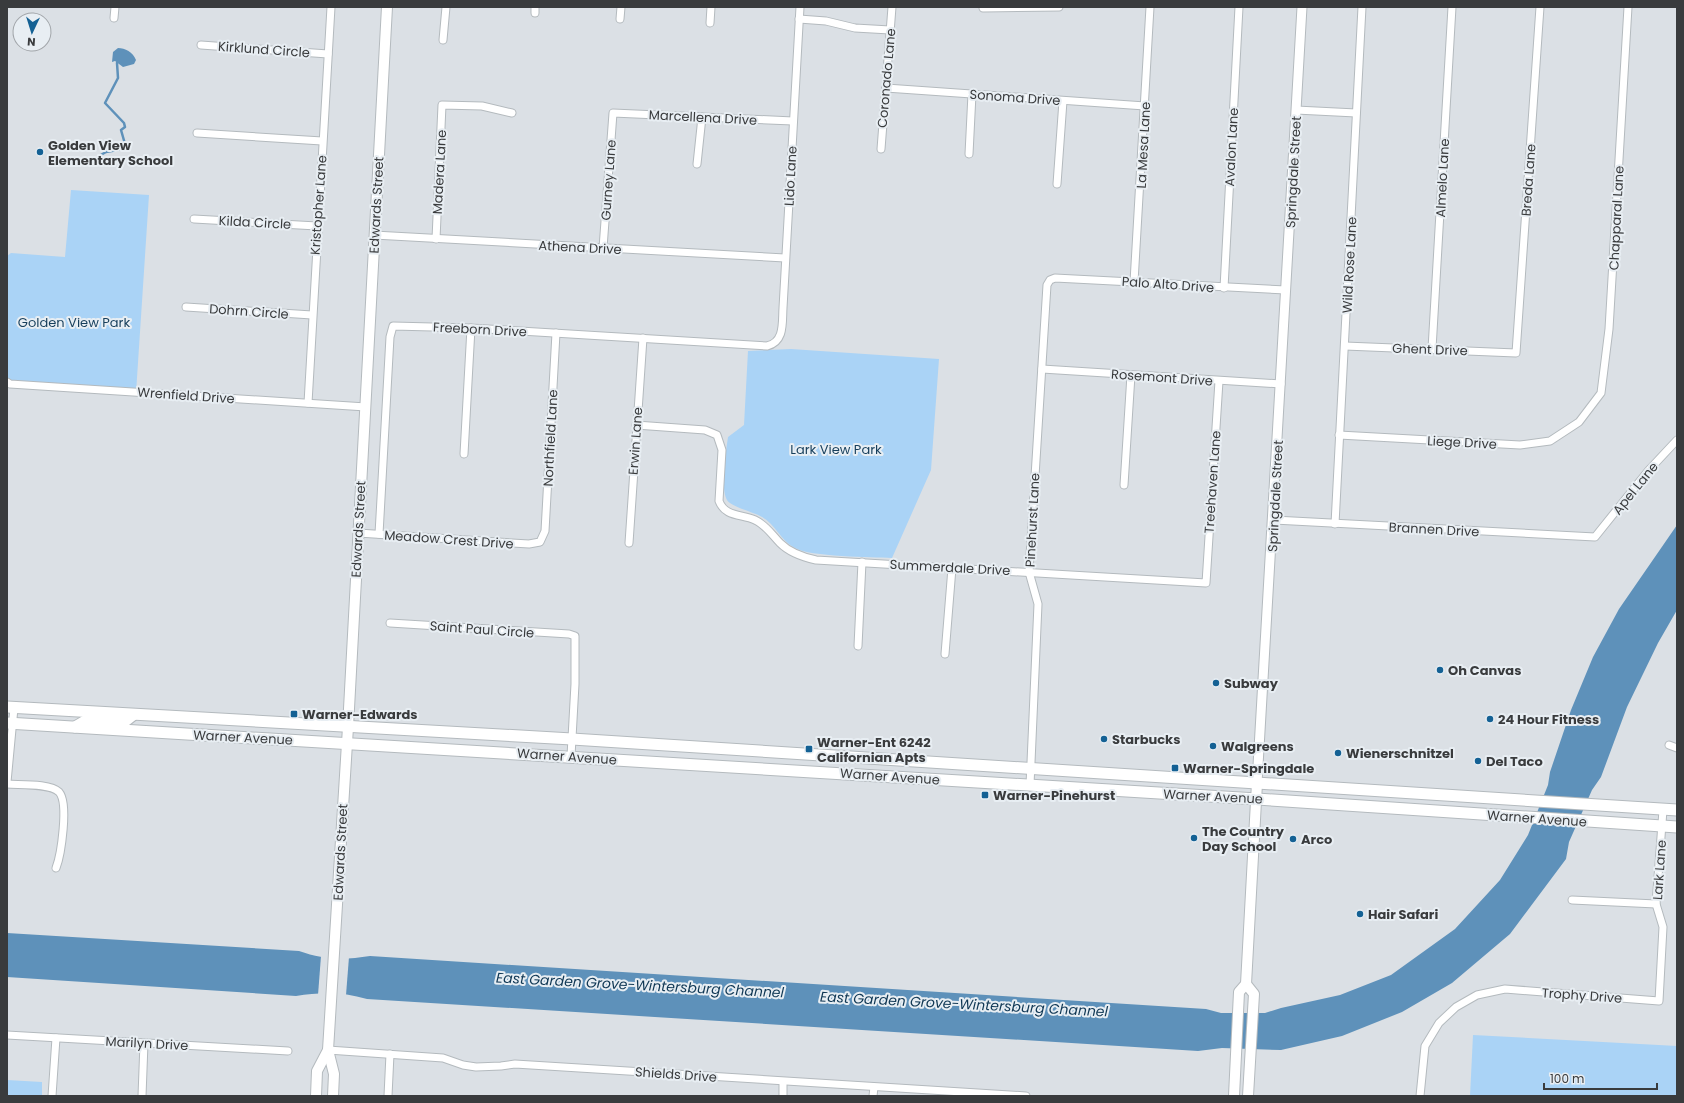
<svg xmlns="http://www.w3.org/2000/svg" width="1684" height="1103" font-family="Poppins,sans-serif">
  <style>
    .green { fill: #aad3f6 }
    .water { fill: #5e91ba }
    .pier { fill: #dbe0e5 }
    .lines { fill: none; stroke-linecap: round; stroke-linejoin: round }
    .stream { stroke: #5e91ba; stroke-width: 2.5 }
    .minor-casing { stroke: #b4babe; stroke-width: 9 }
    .tertiary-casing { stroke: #b4babe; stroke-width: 11 }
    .secondary-casing { stroke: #b4babe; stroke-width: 12 }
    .primary-casing { stroke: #b4babe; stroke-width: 13 }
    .minor { stroke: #fff; stroke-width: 7 }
    .tertiary { stroke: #fff; stroke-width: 9 }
    .secondary { stroke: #fff; stroke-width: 10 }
    .primary { stroke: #fff; stroke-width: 11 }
    .poi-dot { fill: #146194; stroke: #e8eef3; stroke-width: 1.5 }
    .labels { text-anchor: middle; stroke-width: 4; stroke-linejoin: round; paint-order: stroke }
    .street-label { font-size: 13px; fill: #393b3d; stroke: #e8eef3 }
    .poi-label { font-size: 13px; font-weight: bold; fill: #393b3d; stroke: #e8eef3; text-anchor: start }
    .park-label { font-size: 13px; fill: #173f5c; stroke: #e8eef3 }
    .water-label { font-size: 14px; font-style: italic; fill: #0f3754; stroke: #e8eef3 }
  </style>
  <rect width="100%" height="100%" fill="#dbe0e5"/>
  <g class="green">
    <polygon points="71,190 149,195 136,393 7,382 7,256 11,253 65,257"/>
    <path d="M791 349 939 359 931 470 892 558C872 557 810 557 795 548 781 541 775 524 762 517 754 512 731 507 727 500 720 488 726 451 728 437L744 425 748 351Z"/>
    <polygon points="1473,1035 1677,1046 1677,1096 1470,1096"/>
    <polygon points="7,1080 42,1082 42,1096 7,1096"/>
  </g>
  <g class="water">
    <path d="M118 48C125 48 133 52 136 60L134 64 123 67 115 61 112 62 113 52Z"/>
    <path d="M1677 525V610L1658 643 1627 707 1601 777 1592 790 1569 842 1566 859 1510 934 1452 983 1402 1012 1342 1036 1281 1050 1222 1048 1198 1051 367 999C343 992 321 992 296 996L7 977V933L299 951C324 960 344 960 370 956L1206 1009 1221 1013H1265L1281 1008 1340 995 1391 975 1455 929 1500 880 1528 835 1548 785 1550 772 1571 710 1593 657 1619 609Z"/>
  </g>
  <polygon class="pier" points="321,956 349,957 346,995 318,995"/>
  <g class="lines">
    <polyline class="stream" points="99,156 106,152 123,149 125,144 121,130 125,127 124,123 105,103 118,78 117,63"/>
    <defs>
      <g id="minor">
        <polyline points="983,8 1059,7"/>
        <polyline points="535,13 535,7"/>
        <polyline points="114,18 115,7"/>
        <polyline points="620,19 621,7"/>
        <polyline points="799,19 826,21 855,28 890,30"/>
        <polyline points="710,23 711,7"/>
        <polyline points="443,40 446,7"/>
        <polyline points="201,45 328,54"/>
        <polyline points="886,88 1145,106"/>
        <polyline points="1296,110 1356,113"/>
        <polyline points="197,133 322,141"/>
        <polyline points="881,149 892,7"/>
        <polyline points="969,154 972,94"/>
        <polyline points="697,164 702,117"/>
        <polyline points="1057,184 1063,101"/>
        <polyline points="194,219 317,226"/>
        <polyline points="374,235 785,258"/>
        <polyline points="436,239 442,105 482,106 512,113"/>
        <polyline points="603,248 613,113 793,121"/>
        <polyline points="1134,282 1150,7"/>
        <polyline points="1224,288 1239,7"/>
        <polyline points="186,307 312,315"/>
        <polyline points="1345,346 1516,353 1540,7"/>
        <polyline points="1432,349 1452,7"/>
        <polyline points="1042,369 1281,384"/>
        <polyline points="7,382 10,384 366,407"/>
        <polyline points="308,403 331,7"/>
        <path d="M636 425 705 430 717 435 722 450 719 501C725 517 741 514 755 520 766 525 772 535 780 543 790 553 802 557 816 560L1206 583 1219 381"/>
        <polyline points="1339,435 1520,445 1550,441 1579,422 1601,393 1609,329 1628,7"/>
        <polyline points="464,454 471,328"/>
        <polyline points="1124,485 1131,375"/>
        <polyline points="1274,520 1595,537 1648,471 1677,440"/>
        <polyline points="1335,524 1362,7"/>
        <polyline points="358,533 529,544 540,542 545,531 556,333"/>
        <path d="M379 534 390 337 393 326 471 328 767 346C785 342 782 322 783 308L800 7"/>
        <polyline points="629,543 643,338"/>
        <polyline points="390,623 569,634 575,636 575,684 571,756"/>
        <polyline points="858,646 862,562"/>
        <polyline points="945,654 952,568"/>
        <polyline points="1669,745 1677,748"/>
        <polyline points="7,782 14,708"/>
        <path d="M7 784C20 785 50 783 59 792 69 803 61 855 56 868"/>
        <polyline points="1030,785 1038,604 1029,572 1047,285 1050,280 1055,278 1286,290"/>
        <polyline points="1572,900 1656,904"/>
        <polyline points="7,1035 288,1051"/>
        <polyline points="328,1050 443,1058 463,1065 476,1067 501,1066 515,1064 1026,1096"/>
        <polyline points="52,1096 56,1038"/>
        <polyline points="142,1096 144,1043"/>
        <polyline points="388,1096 390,1054"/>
        <polyline points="783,1096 783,1082"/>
        <polyline points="873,1096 874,1087"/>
        <polyline points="1420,1096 1425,1046 1439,1023 1456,1007 1477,995 1505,989 1659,1001 1663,927 1656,904 1663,810"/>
      </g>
      <polyline id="tertiary" points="1257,783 1302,7"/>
      <g id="secondary">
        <polyline points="1246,984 1254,994 1248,1096"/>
        <polyline points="316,1096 317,1071 328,1050"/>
        <polyline points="333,1096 334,1074 328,1050 348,727 387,7"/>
        <polyline points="1234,1096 1239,992 1246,984 1257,783"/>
      </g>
      <g id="primary">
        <polyline points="7,707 572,739 1677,810"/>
        <polyline points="7,723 1257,799 1677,827"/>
        <polyline points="75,727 87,720 124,722 133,715"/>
      </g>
    </defs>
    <use href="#minor" class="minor-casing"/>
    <use href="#tertiary" class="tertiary-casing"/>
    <use href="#secondary" class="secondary-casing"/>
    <use href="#primary" class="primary-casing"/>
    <use href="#minor" class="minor"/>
    <use href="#tertiary" class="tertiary"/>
    <use href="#secondary" class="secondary"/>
    <use href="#primary" class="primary"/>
  </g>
  <g class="poi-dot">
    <circle cx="40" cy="152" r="4"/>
    <circle cx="1440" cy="670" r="4"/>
    <circle cx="1216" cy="683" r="4"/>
    <rect x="290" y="710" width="8" height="8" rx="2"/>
    <circle cx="1490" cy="719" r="4"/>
    <circle cx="1104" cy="739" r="4"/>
    <circle cx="1213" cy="746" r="4"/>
    <rect x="805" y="745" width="8" height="8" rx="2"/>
    <circle cx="1338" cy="753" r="4"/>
    <circle cx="1478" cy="761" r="4"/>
    <rect x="1171" y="764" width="8" height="8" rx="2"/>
    <rect x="981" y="791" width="8" height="8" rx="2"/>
    <circle cx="1194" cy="838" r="4"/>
    <circle cx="1293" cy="839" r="4"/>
    <circle cx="1360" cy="914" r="4"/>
  </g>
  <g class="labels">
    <g class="street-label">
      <text transform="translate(264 49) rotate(4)" y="5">Kirklund Circle</text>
      <text transform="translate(886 78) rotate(-85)" y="5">Coronado Lane</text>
      <text transform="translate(1015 97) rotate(4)" y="5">Sonoma Drive</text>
      <text transform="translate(703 117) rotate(3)" y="5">Marcellena Drive</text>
      <text transform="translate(1143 145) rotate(-87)" y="5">La Mesa Lane</text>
      <text transform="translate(1231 147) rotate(-87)" y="5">Avalon Lane</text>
      <text transform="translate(439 172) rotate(-87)" y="5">Madera Lane</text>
      <text transform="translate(1293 172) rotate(-87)" y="5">Springdale Street</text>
      <text transform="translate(790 176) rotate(-87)" y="5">Lido Lane</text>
      <text transform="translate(1442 178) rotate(-87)" y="5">Almelo Lane</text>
      <text transform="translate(608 180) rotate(-86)" y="5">Gurney Lane</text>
      <text transform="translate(1528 180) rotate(-86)" y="5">Breda Lane</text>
      <text transform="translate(318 205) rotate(-86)" y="5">Kristopher Lane</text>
      <text transform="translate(376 205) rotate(-87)" y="5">Edwards Street</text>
      <text transform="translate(1616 218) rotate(-87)" y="5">Chapparal Lane</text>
      <text transform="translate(255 222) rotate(3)" y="5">Kilda Circle</text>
      <text transform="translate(580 247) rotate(3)" y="5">Athena Drive</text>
      <text transform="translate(1349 265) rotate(-87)" y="5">Wild Rose Lane</text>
      <text transform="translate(1168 284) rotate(4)" y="5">Palo Alto Drive</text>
      <text transform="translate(249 311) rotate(4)" y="5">Dohrn Circle</text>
      <text transform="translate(480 329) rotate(3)" y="5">Freeborn Drive</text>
      <text transform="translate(1430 349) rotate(2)" y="5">Ghent Drive</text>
      <text transform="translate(1162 377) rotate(4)" y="5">Rosemont Drive</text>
      <text transform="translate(186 395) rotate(4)" y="5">Wrenfield Drive</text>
      <text transform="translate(550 438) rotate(-87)" y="5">Northfield Lane</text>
      <text transform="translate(635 441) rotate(-86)" y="5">Erwin Lane</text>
      <text transform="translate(1462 442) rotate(3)" y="5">Liege Drive</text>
      <text transform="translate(1212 482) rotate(-86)" y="5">Treehaven Lane</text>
      <text transform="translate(1635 488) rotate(-51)" y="5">Apel Lane</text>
      <text transform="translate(1275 496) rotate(-87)" y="5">Springdale Street</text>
      <text transform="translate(1032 520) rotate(-87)" y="5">Pinehurst Lane</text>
      <text transform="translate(358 529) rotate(-87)" y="5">Edwards Street</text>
      <text transform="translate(1434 529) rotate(3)" y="5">Brannen Drive</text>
      <text transform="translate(449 539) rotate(4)" y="5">Meadow Crest Drive</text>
      <text transform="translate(950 567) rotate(3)" y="5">Summerdale Drive</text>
      <text transform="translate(482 629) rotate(4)" y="5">Saint Paul Circle</text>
      <text transform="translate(243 737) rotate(3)" y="5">Warner Avenue</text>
      <text transform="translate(567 756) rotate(4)" y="5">Warner Avenue</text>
      <text transform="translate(890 776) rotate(4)" y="5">Warner Avenue</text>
      <text transform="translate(1213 796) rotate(3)" y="5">Warner Avenue</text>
      <text transform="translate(1537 818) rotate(4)" y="5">Warner Avenue</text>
      <text transform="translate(340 852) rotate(-87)" y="5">Edwards Street</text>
      <text transform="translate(1659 870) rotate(-86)" y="5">Lark Lane</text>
      <text transform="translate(1582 995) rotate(4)" y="5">Trophy Drive</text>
      <text transform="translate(147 1043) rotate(3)" y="5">Marilyn Drive</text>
      <text transform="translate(676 1074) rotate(4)" y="5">Shields Drive</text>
    </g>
    <g class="poi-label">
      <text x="48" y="150">Golden View<tspan x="48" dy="15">Elementary School</tspan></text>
      <text x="1448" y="675">Oh Canvas</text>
      <text x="1224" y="688">Subway</text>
      <text x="302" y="719">Warner-Edwards</text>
      <text x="1498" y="724">24 Hour Fitness</text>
      <text x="1112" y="744">Starbucks</text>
      <text x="817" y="747">Warner-Ent 6242<tspan x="817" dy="15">Californian Apts</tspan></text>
      <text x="1221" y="751">Walgreens</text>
      <text x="1346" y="758">Wienerschnitzel</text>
      <text x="1486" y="766">Del Taco</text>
      <text x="1183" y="773">Warner-Springdale</text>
      <text x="993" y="800">Warner-Pinehurst</text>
      <text x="1202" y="836">The Country<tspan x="1202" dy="15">Day School</tspan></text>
      <text x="1301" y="844">Arco</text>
      <text x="1368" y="919">Hair Safari</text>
    </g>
    <g class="park-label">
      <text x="74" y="327">Golden View Park</text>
      <text x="836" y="454">Lark View Park</text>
    </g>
    <g class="water-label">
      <text transform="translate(640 985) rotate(3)" y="5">East Garden Grove-Wintersburg Channel</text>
      <text transform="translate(964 1004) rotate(3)" y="5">East Garden Grove-Wintersburg Channel</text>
    </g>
  </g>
  <rect width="1684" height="1103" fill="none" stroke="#393b3d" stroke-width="16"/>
  <g transform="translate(32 32) rotate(184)"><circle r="19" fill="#e8eef3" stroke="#a2a6aa"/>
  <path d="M0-3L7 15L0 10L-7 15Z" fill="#146194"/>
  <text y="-6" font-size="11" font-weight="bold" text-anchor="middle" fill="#393b3d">N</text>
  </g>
  <path d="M1544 1083v6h113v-6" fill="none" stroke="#393b3d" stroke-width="2"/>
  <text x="1550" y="1083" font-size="12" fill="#393b3d" stroke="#e8eef3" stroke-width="3" paint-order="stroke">100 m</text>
</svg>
